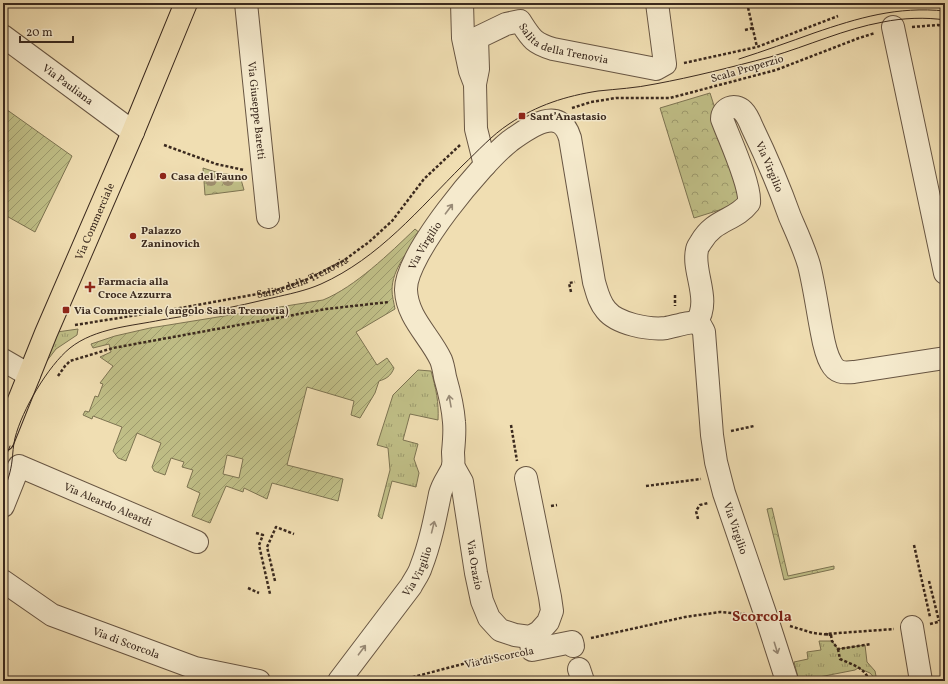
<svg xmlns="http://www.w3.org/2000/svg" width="948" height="684" font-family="Vollkorn,serif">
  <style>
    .grass { fill: url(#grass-tufts); stroke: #7d7452 }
    .forest { fill: url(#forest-crowns); stroke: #7d7452 }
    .garden { fill: url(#garden-furrows); stroke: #7d7452; fill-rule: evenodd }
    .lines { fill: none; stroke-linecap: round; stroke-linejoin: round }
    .minor-casing { stroke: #685643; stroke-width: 24 }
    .major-casing { stroke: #3a291e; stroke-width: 24 }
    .path { stroke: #3a291e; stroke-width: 2.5; stroke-dasharray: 3 2; stroke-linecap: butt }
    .minor { stroke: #f5eacd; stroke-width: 22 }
    .major { stroke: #f0deb2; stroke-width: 22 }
    .tram { stroke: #3a291e; stroke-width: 1 }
    .tree { fill: #9f8f6f }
    .oneway { stroke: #988a76 }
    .poi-dot { fill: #8f2418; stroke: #f5eacd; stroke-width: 1.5 }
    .labels { text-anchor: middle; stroke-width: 3; stroke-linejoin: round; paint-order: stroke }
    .street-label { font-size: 11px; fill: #3a291e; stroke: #f5eacd }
    .poi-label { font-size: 11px; font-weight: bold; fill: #3a291e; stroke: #f5eacd; text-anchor: start }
    .district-label { font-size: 15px; font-weight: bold; fill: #7a1f14; stroke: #f5eacd }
  </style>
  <defs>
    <pattern id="grass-tufts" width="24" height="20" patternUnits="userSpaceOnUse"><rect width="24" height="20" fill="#c0bf87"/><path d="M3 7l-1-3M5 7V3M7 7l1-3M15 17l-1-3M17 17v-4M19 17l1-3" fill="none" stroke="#9d9b6e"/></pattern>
    <pattern id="forest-crowns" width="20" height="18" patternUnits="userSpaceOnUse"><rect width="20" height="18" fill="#c0bf87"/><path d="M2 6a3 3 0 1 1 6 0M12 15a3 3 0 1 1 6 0" fill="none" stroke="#9d9b6e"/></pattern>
    <pattern id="garden-furrows" width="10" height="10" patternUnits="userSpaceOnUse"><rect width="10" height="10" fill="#c0bf87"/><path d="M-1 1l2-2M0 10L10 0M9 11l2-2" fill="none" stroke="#9d9b6e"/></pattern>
  </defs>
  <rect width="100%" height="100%" fill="#f0deb2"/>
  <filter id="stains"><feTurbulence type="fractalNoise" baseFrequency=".005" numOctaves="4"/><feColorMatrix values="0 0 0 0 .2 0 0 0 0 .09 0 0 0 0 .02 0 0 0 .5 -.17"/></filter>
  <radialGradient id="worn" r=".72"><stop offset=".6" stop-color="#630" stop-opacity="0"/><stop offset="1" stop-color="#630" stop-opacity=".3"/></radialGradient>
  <g class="grass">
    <polygon points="78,329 77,335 56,349 46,362 57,332"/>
    <path d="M418 370 431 371C436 388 439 403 438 420L410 414 403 440 418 444 414 459 419 473 416 487 392 481 382 519 378 516 390 470 388 448 377 445 393 395Z"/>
    <polygon points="819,641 832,641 838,649 865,645 867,662 875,671 877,681 870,673 858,668 855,670 799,681 794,662 808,659 807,652 821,650"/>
  </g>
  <g class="forest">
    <polygon points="710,93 745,202 694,218 660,108"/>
    <polygon points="203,168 219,173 240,176 244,190 205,195"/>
    <polygon points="772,508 788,576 834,566 834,569 784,580 767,509"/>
  </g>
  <g class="garden">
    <polygon points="3,107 72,156 35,232 3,214"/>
    <path d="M415 229 421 234C409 250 392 269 392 290 392 296 394 303 395 309L356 332 377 365 387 358 394 368C391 376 386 379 379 381L375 393 360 418 351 415 354 401 307 387 287 465 343 479 338 501 272 483 267 499 244 488 243 492 226 486 210 523 192 516 200 493 187 487 193 470 182 467 184 462 171 458 165 475 154 471 152 467 161 443 137 433 126 461 118 458 113 451 122 427 93 416 92 419 83 415 85 411 89 412 95 396 98 397 103 384 100 383 113 366 100 357 111 352 109 344 93 348 91 344 115 336 150 328 323 300C355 287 390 253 415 229ZM227 455 243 459 239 478 223 474Z"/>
  </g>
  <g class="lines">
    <defs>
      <g id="minor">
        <path id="s2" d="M246 3 268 217"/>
        <polyline points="462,3 463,38 470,71 475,84 476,129 485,165"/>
        <polyline points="893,27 945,273"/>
        <path id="s3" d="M3 36 133 132"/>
        <path id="s4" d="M475 84 478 69 477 38 506 24 520 21C531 38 533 43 553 49L656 69 665 64 657 3"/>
        <path id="s5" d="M696 323C712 300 692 272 697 250 697 247 700 244 701 242 714 219 735 221 749 203 751 185 729 138 722 119 722 108 735 103 743 111 747 115 750 122 752 127 766 156 779 186 790 217 797 233 804 248 809 265 814 285 817 307 821 328 823 339 825 353 831 363 836 373 843 373 854 372L945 358"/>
        <polyline points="3,360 29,375"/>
        <path id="s6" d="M453 466 462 482 476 573 482 601 489 618 500 630 515 635 530 637 539 632 548 622 552 611 550 597 526 478"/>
        <path id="s7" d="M3 506 19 466 197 542"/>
        <path id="s8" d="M3 581 52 615 195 668 259 681"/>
        <polyline points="912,627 921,681"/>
        <polyline points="530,637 532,650 572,642 573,646"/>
        <polyline points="579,669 583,681"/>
        <path id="s9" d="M339 681 411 586C414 580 419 574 421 567 430 544 435 519 440 494 443 482 449 477 453 467 454 463 453 456 453 452 454 442 455 432 454 422 453 407 449 391 445 377 444 371 443 365 441 360 430 336 407 318 406 290 405 255 482 163 510 141 528 128 560 104 570 138L594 282C597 292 599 302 606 310 617 324 649 330 666 328 673 327 690 321 696 323 701 324 702 328 704 332L712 435 716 462 724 493 766 616 787 681"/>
      </g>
      <g id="major">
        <path id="s10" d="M3 440 46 333 133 132 186 3"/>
      </g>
    </defs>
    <use href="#minor" class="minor-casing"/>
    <use href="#major" class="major-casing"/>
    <g class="path">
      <polyline points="747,3 757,47"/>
      <polyline points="912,27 938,25 945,27"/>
      <polyline points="745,30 753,28"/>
      <polyline points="684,63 757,47 838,16"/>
      <polyline points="572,108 591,102 616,98 670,98 776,70 859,38 875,33"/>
      <polyline points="164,145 216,164 244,170"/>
      <polyline points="571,292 569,283 575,282"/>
      <polyline points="675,295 675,306"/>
      <path id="s1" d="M75 325 175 309 274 291 308 279 343 261 369 242 392 221 424 179 460 145"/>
      <polyline points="58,376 65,366 70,361 113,348 326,309 389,302"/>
      <polyline points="511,425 517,461"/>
      <polyline points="731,431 754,426"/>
      <polyline points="646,486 701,479"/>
      <polyline points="551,506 557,505"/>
      <polyline points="698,519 696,511 700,505 708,503"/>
      <polyline points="256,533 263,535 259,545 270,594"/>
      <polyline points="914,545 930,617"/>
      <polyline points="275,581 267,547 276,527 294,534"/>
      <polyline points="929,581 939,621"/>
      <polyline points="248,588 259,593"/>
      <polyline points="930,624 945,620"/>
      <polyline points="790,626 813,633 831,635 826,634 894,629"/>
      <polyline points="831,635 832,641 838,649 871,644"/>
      <polyline points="591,638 685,617 720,612 745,614"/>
      <path d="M838 649 840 659C851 664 866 668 869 681"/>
      <polyline points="398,681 478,660 508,655"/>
    </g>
    <use href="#minor" class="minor"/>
    <use href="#major" class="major"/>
    <g class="tram">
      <path d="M739 59C764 51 789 42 814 33 858 18 897 6 945 11"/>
      <polyline points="3,464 10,446"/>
      <path d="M3 493C7 483 11 471 12 461 13 453 13 446 15 438 22 410 48 366 70 348 95 328 132 326 161 320 199 314 235 307 272 298 289 294 305 291 321 284 379 258 419 209 463 165 478 151 492 135 509 124 537 105 566 96 598 91 617 89 636 88 655 84 693 77 732 67 770 57 808 46 844 29 883 22 902 18 926 17 945 20"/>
    </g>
  </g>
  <g class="tree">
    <circle cx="211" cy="180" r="6"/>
    <circle cx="228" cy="180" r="6"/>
  </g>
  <defs><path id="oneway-shaft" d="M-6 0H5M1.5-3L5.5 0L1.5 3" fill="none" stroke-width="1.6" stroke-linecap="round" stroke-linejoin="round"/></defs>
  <g class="oneway">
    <use href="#oneway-shaft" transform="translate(449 209) rotate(-53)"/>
    <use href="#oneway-shaft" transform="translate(450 401) rotate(-100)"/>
    <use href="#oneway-shaft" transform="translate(433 527) rotate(-76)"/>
    <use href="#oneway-shaft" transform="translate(776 648) rotate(73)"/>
    <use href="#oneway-shaft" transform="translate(362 650) rotate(-53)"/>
  </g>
  <g class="poi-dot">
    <rect x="518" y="112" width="8" height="8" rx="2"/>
    <circle cx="163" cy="176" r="4"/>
    <circle cx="133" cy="236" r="4"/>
    <path d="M88 281h4v4h4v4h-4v4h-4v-4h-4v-4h4z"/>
    <rect x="62" y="306" width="8" height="8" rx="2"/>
  </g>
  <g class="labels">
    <g class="street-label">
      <text dy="4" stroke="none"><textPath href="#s4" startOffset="145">Salita della Trenovia</textPath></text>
      <text transform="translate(747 68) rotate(-16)" y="4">Scala Properzio</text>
      <text dy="4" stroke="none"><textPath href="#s3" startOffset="81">Via Pauliana</textPath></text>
      <text dy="4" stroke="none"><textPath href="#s2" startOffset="108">Via Giuseppe Baretti</textPath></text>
      <text dy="4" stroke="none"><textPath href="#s5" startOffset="326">Via Virgilio</textPath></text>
      <text dy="4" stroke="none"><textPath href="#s10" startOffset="237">Via Commerciale</textPath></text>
      <text dy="4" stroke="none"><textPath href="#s9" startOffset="483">Via Virgilio</textPath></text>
      <text dy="4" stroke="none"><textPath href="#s1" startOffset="233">Salita della Trenovia</textPath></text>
      <text dy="4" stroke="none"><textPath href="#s7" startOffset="140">Via Aleardo Aleardi</textPath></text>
      <text dy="4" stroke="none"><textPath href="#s9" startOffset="1177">Via Virgilio</textPath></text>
      <text dy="4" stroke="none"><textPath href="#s6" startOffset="102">Via Orazio</textPath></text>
      <text dy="4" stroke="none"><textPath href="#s9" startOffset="135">Via Virgilio</textPath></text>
      <text dy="4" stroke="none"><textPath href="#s8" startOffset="139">Via di Scorcola</textPath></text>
      <text transform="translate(499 657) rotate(-12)" y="4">Via di Scorcola</text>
    </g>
    <g class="poi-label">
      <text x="530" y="120">Sant’Anastasio</text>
      <text x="171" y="180">Casa del Fauno</text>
      <text x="141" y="234">Palazzo<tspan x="141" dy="13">Zaninovich</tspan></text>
      <text x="98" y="285">Farmacia alla<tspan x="98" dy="13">Croce Azzurra</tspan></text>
      <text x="74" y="314">Via Commerciale (angolo Salita Trenovia)</text>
    </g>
    <g class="district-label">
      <text x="762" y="621">Scorcola</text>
    </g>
  </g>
  <rect width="948" height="684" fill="none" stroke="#f0deb2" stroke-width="16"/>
  <rect x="4" y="4" width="940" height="676" fill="none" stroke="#3a291e" stroke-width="2"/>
  <rect x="8" y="8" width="932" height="668" fill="none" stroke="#3a291e"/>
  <path d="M20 36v6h53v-6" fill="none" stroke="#3a291e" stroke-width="2"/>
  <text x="26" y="36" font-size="12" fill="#3a291e" stroke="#f5eacd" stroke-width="3" paint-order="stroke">20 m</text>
  <rect width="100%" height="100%" filter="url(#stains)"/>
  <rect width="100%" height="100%" fill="url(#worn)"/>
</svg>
